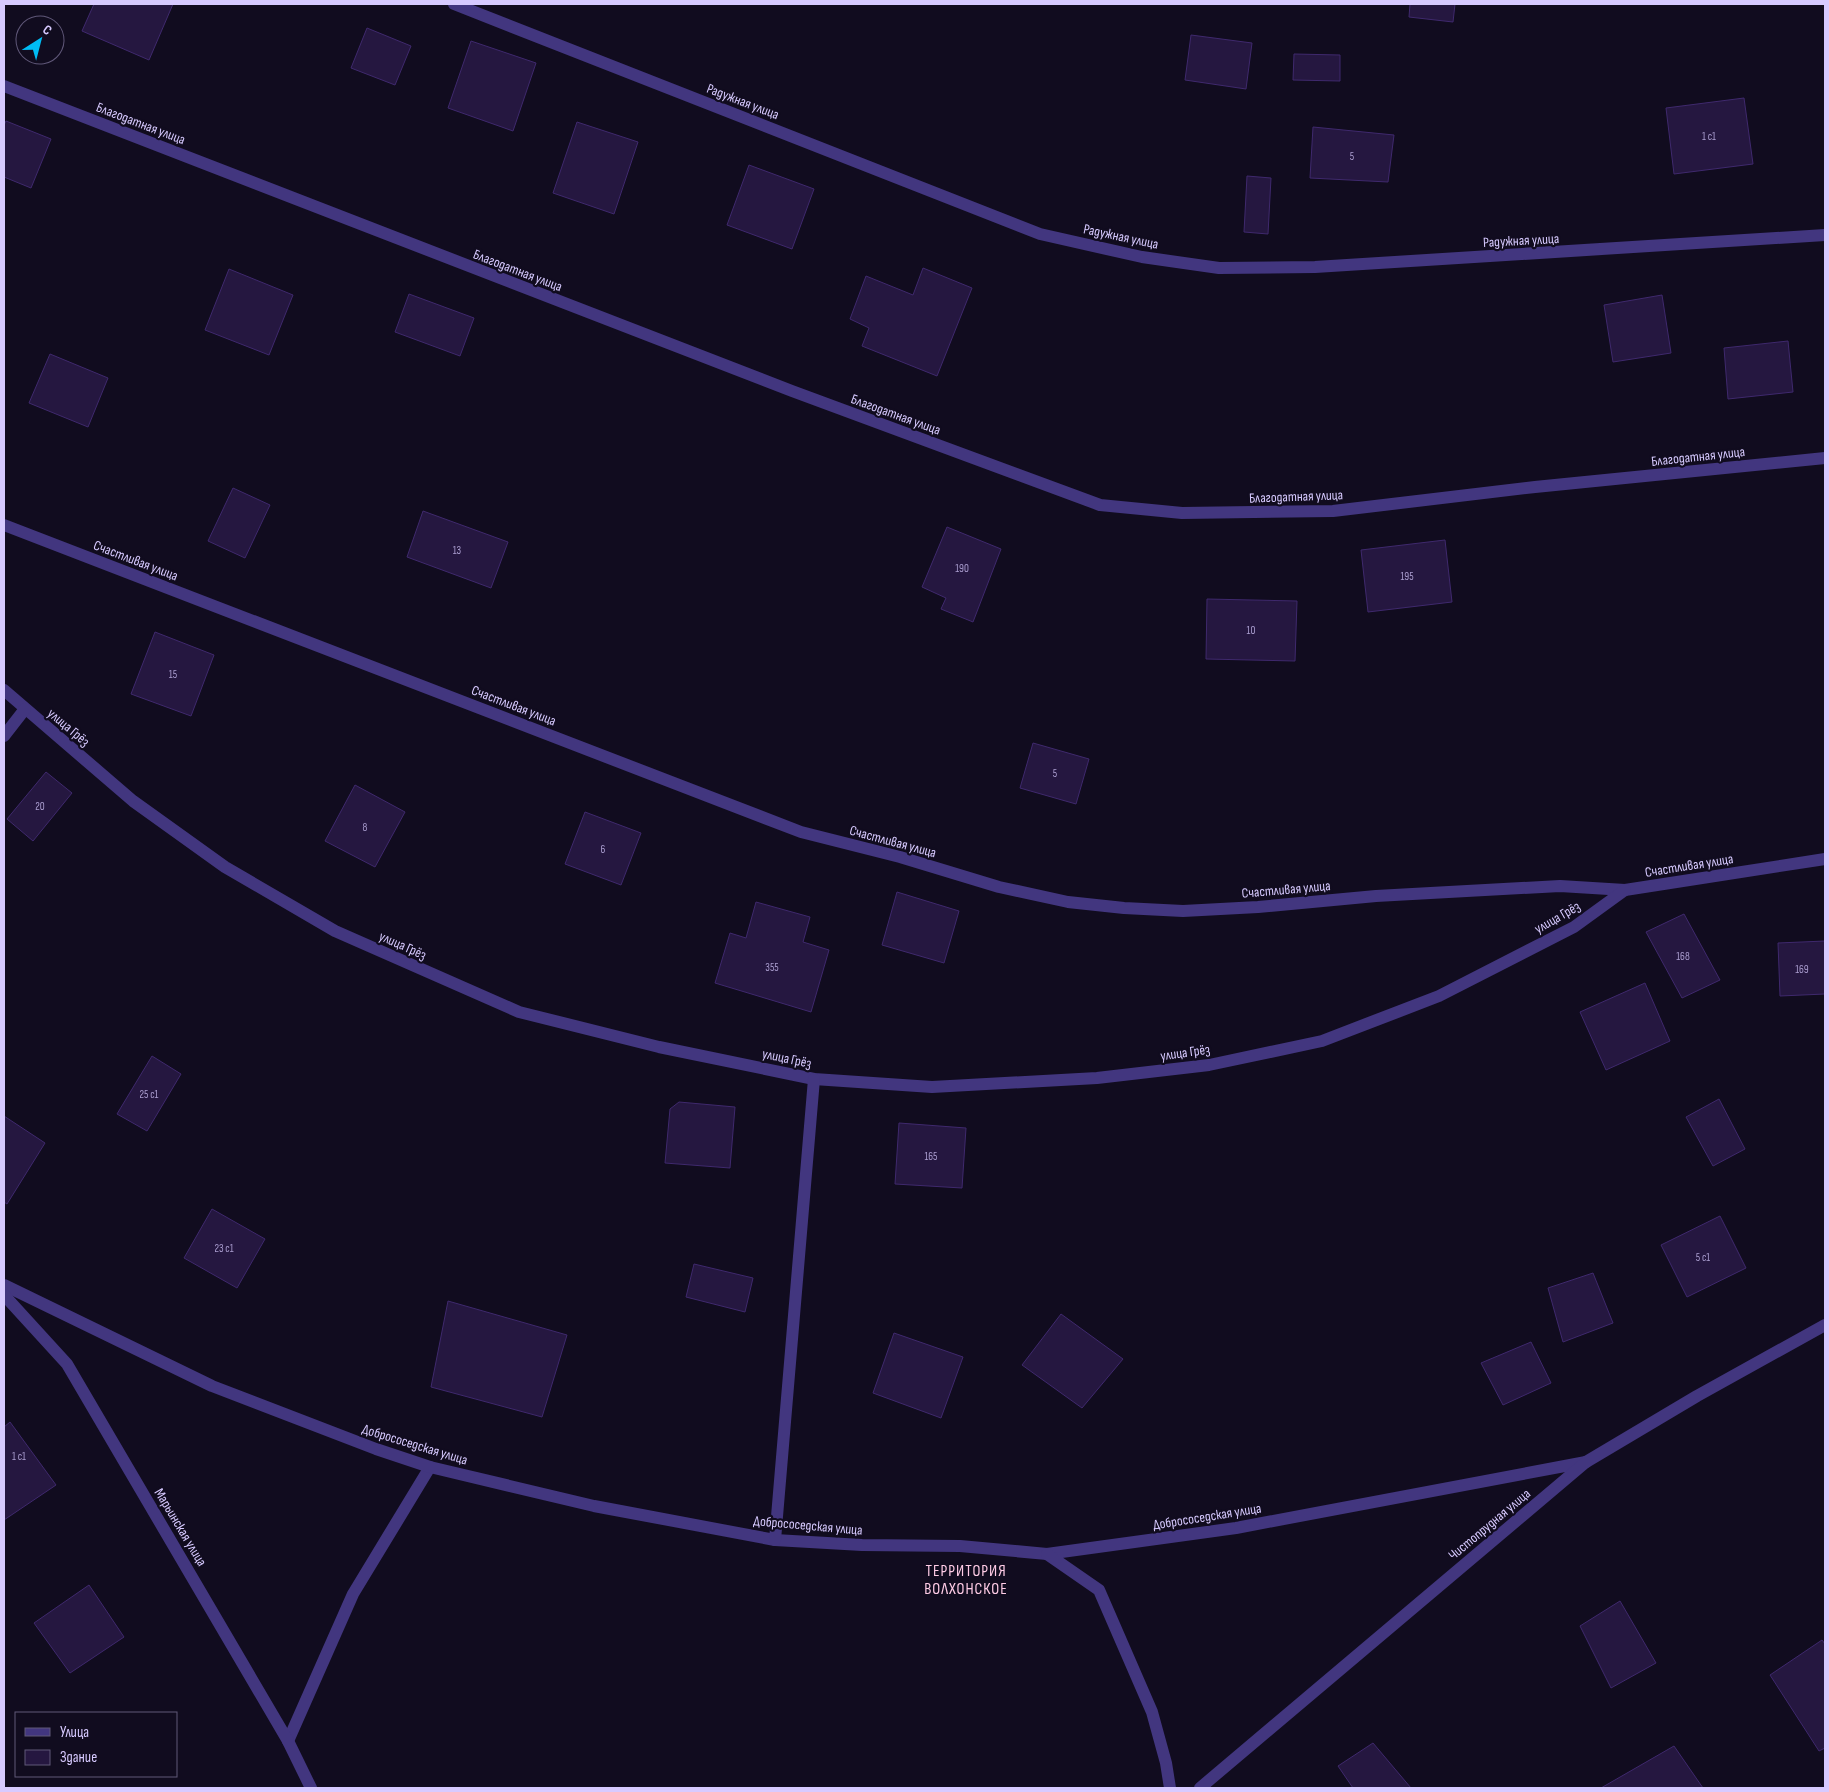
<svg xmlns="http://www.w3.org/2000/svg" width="1829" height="1792" font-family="'Sofia Sans Condensed',sans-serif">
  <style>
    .building { fill: #251740; stroke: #3f296d }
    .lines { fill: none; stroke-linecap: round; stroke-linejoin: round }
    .lane { stroke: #42367f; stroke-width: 12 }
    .street { stroke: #42367f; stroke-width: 12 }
    .labels { text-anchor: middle; stroke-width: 4.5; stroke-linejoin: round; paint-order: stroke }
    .number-label { font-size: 11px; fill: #aa9dcf }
    .street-label { font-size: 14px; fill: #d7caff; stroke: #110c1f }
    .quarter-label { font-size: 16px; letter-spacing: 1px; fill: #ffcce6; stroke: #110c1f }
  </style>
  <rect width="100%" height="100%" fill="#110c1f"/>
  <g class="building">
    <polygon points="94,4 173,4 149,60 82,31"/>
    <polygon points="1410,4 1455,4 1453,22 1409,17"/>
    <polygon points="367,28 411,46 395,85 351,68"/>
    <polygon points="1191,35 1252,43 1246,89 1185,80"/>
    <polygon points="471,41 536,63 513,131 448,108"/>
    <polygon points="1294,54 1340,55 1340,81 1293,80"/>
    <polygon points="1744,98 1753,164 1674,174 1666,108"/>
    <polygon points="6,121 51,139 31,188 4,177 4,125"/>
    <polygon points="577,122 638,142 614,214 553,193"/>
    <polygon points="1313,127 1394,135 1388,182 1310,178"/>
    <polygon points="749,165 814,189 792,249 727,225"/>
    <polygon points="1247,176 1271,178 1268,234 1244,232"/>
    <polygon points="923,268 972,288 937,376 862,346 869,328 850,319 866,276 913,295"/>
    <polygon points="229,269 293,295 269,355 205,330"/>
    <polygon points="409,294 474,318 460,356 395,332"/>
    <polygon points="1662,295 1671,353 1613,362 1604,305"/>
    <polygon points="1788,341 1793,392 1728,399 1724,348"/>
    <polygon points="50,354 108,378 88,427 29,403"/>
    <polygon points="233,488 270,505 245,558 208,541"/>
    <polygon points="423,511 508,542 491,588 407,557"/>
    <polygon points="947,527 1001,549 973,622 941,609 946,598 922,587"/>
    <polygon points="1445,540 1452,602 1368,612 1361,550"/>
    <polygon points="1207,599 1297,601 1295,661 1206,659"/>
    <polygon points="155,632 214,655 191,716 131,694"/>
    <polygon points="1033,743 1089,759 1076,804 1020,788"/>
    <polygon points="46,772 72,793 33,841 7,819"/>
    <polygon points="355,785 405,812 375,867 325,841"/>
    <polygon points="585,812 641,833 621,885 565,864"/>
    <polygon points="897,892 959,911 944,963 882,945"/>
    <polygon points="756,902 810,917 803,942 829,950 811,1012 715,983 730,933 746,938"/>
    <polygon points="1684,914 1720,980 1682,998 1646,932"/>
    <polygon points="1825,941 1825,994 1780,996 1778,943"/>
    <polygon points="1645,983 1670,1041 1606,1070 1580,1012"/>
    <polygon points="152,1056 181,1074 147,1131 117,1114"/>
    <polygon points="1719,1099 1745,1149 1713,1166 1686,1117"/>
    <polygon points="679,1102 735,1107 730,1168 665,1163 670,1109"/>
    <polygon points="4,1116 45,1143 7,1204 4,1202"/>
    <polygon points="899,1123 966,1128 962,1188 895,1184"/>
    <polygon points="212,1209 265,1239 237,1288 184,1258"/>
    <polygon points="1720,1216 1746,1268 1687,1297 1661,1245"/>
    <polygon points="694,1264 753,1278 745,1312 686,1297"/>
    <polygon points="1593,1273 1613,1323 1563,1342 1548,1288"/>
    <polygon points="448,1301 567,1335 542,1417 431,1387"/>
    <polygon points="1061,1314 1123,1359 1082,1408 1022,1365"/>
    <polygon points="894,1333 963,1357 941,1418 873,1393"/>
    <polygon points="1531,1342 1551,1383 1503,1405 1481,1363"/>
    <polygon points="10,1422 56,1485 4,1520 4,1427"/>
    <polygon points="89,1585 124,1637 70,1673 34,1623"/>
    <polygon points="1620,1601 1656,1663 1611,1688 1580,1626"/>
    <polygon points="1822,1640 1825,1644 1825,1748 1819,1751 1770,1675"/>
    <polygon points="1373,1743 1411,1788 1353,1788 1338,1766"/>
    <polygon points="1674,1746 1703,1788 1601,1788"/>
  </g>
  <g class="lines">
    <polyline class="lane" points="288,1741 353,1594 430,1467"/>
    <g class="street">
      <polyline points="454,4 1040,234 1142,257 1219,268 1315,267 1825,235"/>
      <polyline points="4,86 792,391 1100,505 1182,513 1333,511 1535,487 1825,458"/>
      <polyline points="4,525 801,832 900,857 999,887 1068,902 1124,908 1183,911 1258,907 1376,896 1560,886 1625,890 1825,859"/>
      <polyline points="4,690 133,801 225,867 335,931 519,1012 659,1047 814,1079 932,1087 1097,1078 1209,1065 1322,1041 1439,996 1574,927 1625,890"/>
      <polyline points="4,736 25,709"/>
      <polyline points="4,1285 212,1386 376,1449 430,1467 594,1506 775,1540 862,1545 960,1546 1047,1554 1236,1528 1586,1462"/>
      <polyline points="4,1295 67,1364 288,1741 311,1788"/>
      <polyline points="775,1540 814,1079"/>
      <polyline points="1047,1554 1099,1590 1152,1712 1166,1763 1170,1788"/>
      <polyline points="1200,1788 1586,1462 1697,1396 1825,1325"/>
    </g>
  </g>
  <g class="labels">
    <g class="number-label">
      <text x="1709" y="140">1 с1</text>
      <text x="1352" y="160">5</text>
      <text x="457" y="554">13</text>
      <text x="962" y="572">190</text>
      <text x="1407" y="580">195</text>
      <text x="1251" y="634">10</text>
      <text x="173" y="678">15</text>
      <text x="1055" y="777">5</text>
      <text x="40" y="810">20</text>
      <text x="365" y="831">8</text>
      <text x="603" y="853">6</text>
      <text x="1683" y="960">168</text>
      <text x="772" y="971">355</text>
      <text x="1802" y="973">169</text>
      <text x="149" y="1098">25 с1</text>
      <text x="931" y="1160">165</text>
      <text x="224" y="1252">23 с1</text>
      <text x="1703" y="1261">5 с1</text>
      <text x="19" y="1460">1 с1</text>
    </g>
    <g class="street-label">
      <text transform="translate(743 101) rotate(21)" y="5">Радужная улица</text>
      <text transform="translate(141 123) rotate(21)" y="5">Благодатная улица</text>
      <text transform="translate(1121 236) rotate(12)" y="5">Радужная улица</text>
      <text transform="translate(1521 240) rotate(-3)" y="5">Радужная улица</text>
      <text transform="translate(518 270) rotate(21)" y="5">Благодатная улица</text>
      <text transform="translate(896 414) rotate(20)" y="5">Благодатная улица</text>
      <text transform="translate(1698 456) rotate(-6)" y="5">Благодатная улица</text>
      <text transform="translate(1296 496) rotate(-2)" y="5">Благодатная улица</text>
      <text transform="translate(136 560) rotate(21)" y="5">Счастливая улица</text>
      <text transform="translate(514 705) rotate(21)" y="5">Счастливая улица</text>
      <text transform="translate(69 727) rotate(40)" y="5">улица Грёз</text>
      <text transform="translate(893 841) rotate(15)" y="5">Счастливая улица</text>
      <text transform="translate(1689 865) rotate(-9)" y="5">Счастливая улица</text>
      <text transform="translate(1286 889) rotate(-5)" y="5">Счастливая улица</text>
      <text transform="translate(1557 917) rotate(-30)" y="5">улица Грёз</text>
      <text transform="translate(403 945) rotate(24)" y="5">улица Грёз</text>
      <text transform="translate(1185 1052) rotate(-8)" y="5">улица Грёз</text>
      <text transform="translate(787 1058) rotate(12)" y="5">улица Грёз</text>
      <text transform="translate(415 1444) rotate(17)" y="5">Добрососедская улица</text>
      <text transform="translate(1207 1516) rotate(-9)" y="5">Добрососедская улица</text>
      <text transform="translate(1489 1524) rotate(-40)" y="5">Чистопрудная улица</text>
      <text transform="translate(808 1525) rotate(5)" y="5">Добрососедская улица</text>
      <text transform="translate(181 1527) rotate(59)" y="5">Марьинская улица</text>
    </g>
    <g class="quarter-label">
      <text x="966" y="1576">ТЕРРИТОРИЯ<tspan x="966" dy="18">ВОЛХОНСКОЕ</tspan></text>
    </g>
  </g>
  <rect width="1829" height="1792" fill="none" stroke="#d7caff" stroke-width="10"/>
  <rect x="15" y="1712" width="162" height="65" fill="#110c1f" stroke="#605879"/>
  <rect x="25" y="1728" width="25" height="8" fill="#42367f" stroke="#605879"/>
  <text x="60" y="1737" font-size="15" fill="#d7caff">Улица</text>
  <rect x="25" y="1750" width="25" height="15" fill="#251740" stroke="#605879"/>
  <text x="60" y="1762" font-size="15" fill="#d7caff">Здание</text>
  <g transform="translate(40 40) rotate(36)"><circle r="24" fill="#110c1f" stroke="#605879"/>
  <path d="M0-4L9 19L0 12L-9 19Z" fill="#00bdf5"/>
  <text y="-8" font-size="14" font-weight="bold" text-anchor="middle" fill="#d7caff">С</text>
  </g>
</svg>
